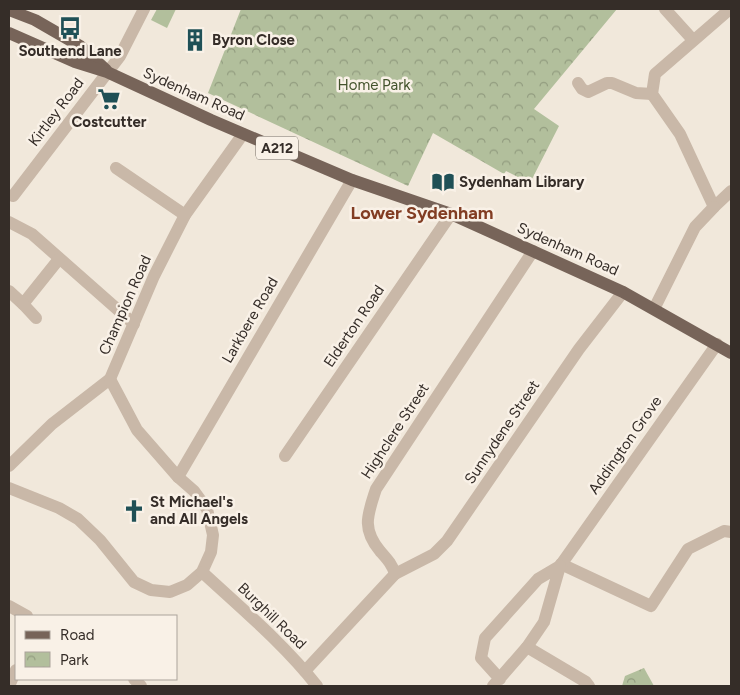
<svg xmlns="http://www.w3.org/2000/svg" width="740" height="695" font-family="Figtree,sans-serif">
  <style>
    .grass { fill: #b2bf9c }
    .park { fill: url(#park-crowns) }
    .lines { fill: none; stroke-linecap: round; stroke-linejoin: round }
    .minor { stroke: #c9b8a8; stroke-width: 12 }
    .major { stroke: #776459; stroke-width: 12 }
    .labels { text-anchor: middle; stroke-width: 5; stroke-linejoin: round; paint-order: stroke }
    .shield { fill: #f9f1e7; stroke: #706861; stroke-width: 1 }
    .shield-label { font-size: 14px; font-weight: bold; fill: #352d28 }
    .poi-label { font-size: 15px; font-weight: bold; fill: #352d28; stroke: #f9f1e7; text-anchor: start }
    .park-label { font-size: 15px; fill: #43532c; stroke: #f9f1e7 }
    .street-label { font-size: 15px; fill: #352d28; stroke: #f9f1e7 }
    .quarter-label { font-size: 18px; font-weight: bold; fill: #823d23; stroke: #f9f1e7 }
  </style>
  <defs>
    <pattern id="park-crowns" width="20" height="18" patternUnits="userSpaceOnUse" patternTransform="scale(1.25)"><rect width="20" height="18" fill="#b2bf9c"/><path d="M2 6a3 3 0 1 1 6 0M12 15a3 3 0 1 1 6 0" fill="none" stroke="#929c7f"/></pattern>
  </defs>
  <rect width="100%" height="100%" fill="#f1e8db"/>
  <polygon class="grass" points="157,9 176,9 167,28 151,20"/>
  <g class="park">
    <polygon points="241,9 617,9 534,109 559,126 530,183 506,171 504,174 433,133 408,186 208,93"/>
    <polygon points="644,668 654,686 622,686 625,676"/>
  </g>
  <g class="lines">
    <g class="minor">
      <polyline points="665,9 693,40"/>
      <polyline points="730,9 655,74 652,94 680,134 714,207 731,191"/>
      <polyline points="578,83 582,89 588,92 607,83 612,83 636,93 652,94"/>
      <polyline points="116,168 185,215"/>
      <polyline points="13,196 120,56 144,9"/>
      <polyline points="9,222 32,234 134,324"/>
      <polyline points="9,291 23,304 59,259"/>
      <polyline points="23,304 36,318"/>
      <polyline points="654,309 695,227 714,207"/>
      <polyline points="285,456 451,214"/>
      <polyline points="9,466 52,424 110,379 154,276 185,215 243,134"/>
      <polyline points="178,477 352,180"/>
      <polyline points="9,488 59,508 78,519 100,540 134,582 151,590 170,592 187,585 202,572 211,552 213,535 207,509 194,491 178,477 137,430 110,379"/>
      <polyline points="561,564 651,606 688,549 724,531 731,532"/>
      <polyline points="560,566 717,344"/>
      <path d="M202 572C241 608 284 644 317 686"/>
      <polyline points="395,574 434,554 447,541 579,349 623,292"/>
      <polyline points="9,606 27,616"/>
      <polyline points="527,647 586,682 589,686"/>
      <path d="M305 671 395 574C392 564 387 559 380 551 361 528 368 514 376 489L533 251"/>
      <polyline points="134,679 141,686"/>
      <polyline points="9,686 16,670"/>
      <polyline points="493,686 527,647 544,622 560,566 538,579 485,638 481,658 500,679"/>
    </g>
    <g class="major">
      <polyline points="9,10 35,20 80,46 106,70"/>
      <polyline points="9,33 75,62 107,72 211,120 352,180 451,214 623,292 731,353"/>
    </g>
  </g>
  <defs>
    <symbol id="bus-bare" viewBox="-9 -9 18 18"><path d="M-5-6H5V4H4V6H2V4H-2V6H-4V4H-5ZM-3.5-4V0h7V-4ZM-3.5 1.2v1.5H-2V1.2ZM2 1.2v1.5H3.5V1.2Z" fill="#1f5056" stroke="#f9f1e7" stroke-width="2.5" paint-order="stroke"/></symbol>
    <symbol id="building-bare" viewBox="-9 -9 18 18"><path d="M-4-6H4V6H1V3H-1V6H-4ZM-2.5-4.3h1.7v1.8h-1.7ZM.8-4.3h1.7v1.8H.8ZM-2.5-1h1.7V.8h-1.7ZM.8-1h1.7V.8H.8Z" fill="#1f5056" stroke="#f9f1e7" stroke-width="2.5" paint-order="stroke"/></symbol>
    <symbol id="supermarket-bare" viewBox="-9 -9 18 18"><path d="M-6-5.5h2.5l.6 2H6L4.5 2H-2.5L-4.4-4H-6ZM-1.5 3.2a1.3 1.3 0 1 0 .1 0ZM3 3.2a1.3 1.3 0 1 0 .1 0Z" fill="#1f5056" stroke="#f9f1e7" stroke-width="2.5" paint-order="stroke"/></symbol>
    <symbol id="library-bare" viewBox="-9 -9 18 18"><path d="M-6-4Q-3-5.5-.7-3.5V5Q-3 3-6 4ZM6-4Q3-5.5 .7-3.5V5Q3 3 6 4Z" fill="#1f5056" stroke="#f9f1e7" stroke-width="2.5" paint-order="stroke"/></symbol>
    <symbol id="church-bare" viewBox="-9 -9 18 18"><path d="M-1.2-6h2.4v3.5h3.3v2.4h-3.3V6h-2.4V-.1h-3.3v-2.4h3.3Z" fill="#1f5056" stroke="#f9f1e7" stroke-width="2.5" paint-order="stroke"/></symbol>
  </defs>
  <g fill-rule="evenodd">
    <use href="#bus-bare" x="54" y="12" width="32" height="32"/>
    <use href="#building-bare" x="179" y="24" width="32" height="32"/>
    <use href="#supermarket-bare" x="93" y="83" width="32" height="32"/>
    <use href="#library-bare" x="427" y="166" width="32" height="32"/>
    <use href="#church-bare" x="118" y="495" width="32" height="32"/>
  </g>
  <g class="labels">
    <rect class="shield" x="256" y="136.5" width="42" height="23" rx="4"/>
    <g class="shield-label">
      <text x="277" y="153">A212</text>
    </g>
    <g class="poi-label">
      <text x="212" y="45">Byron Close</text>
      <text x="70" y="56" text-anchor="middle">Southend Lane</text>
      <text x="109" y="127" text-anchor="middle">Costcutter</text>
      <text x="459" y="187">Sydenham Library</text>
      <text x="150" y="507">St Michael's<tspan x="150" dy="17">and All Angels</tspan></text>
    </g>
    <g class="park-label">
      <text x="374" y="90">Home Park</text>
    </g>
    <g class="street-label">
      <text transform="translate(194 94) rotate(24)" y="5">Sydenham Road</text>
      <text transform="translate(56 112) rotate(-53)" y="5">Kirtley Road</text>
      <text transform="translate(568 249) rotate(24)" y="5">Sydenham Road</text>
      <text transform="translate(125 305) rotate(-66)" y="5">Champion Road</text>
      <text transform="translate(250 320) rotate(-60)" y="5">Larkbere Road</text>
      <text transform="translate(354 326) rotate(-56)" y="5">Elderton Road</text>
      <text transform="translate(395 431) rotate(-57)" y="5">Highclere Street</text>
      <text transform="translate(502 432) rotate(-56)" y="5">Sunnydene Street</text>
      <text transform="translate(625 445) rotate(-55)" y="5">Addington Grove</text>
      <text transform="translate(272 616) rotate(44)" y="5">Burghill Road</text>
    </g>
    <g class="quarter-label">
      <text x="422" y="219">Lower Sydenham</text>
    </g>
  </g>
  <rect width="740" height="695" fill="none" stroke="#352d28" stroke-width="20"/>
  <rect x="15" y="615" width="162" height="65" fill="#f9f1e7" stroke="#aba39b"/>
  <rect x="25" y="631" width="25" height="8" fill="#776459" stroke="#aba39b"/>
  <text x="60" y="640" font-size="15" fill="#352d28">Road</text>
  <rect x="25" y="652" width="25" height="15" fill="url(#park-crowns)" stroke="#aba39b"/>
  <text x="60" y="665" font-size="15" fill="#352d28">Park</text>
</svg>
